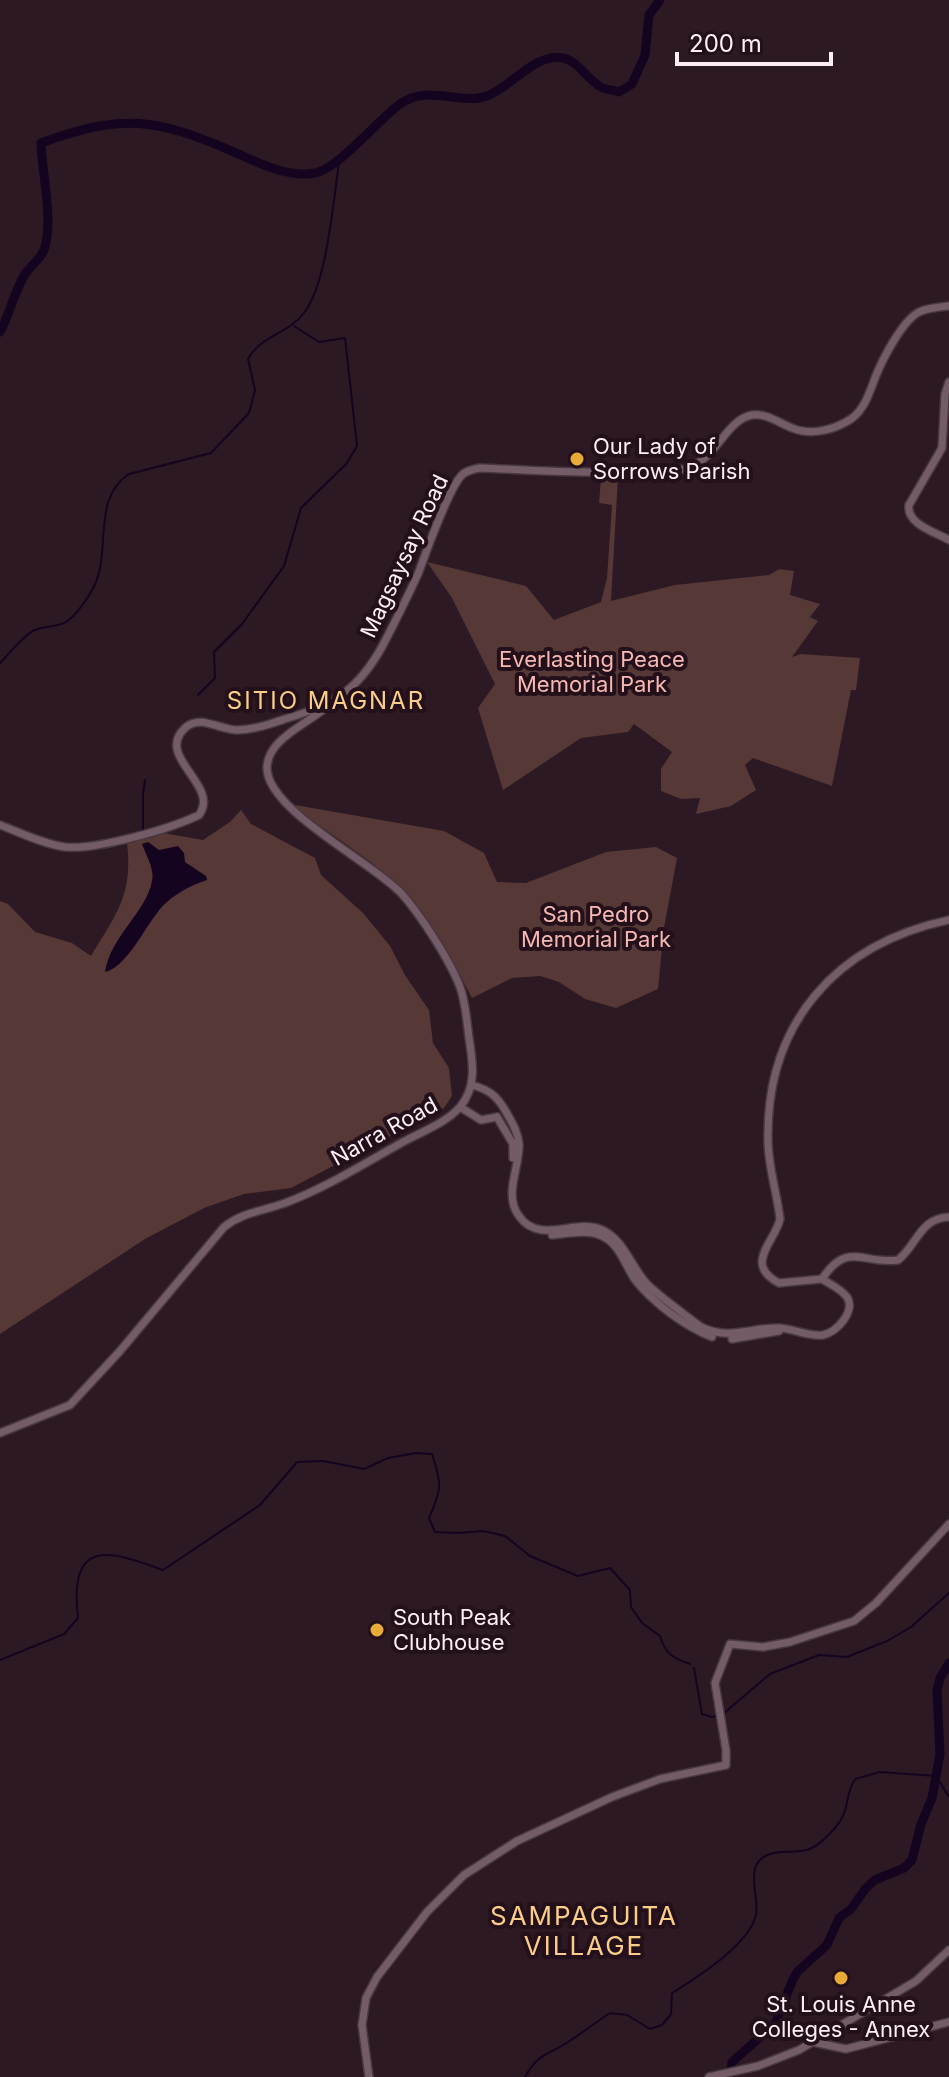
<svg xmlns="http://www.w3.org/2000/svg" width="949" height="2077" font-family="Inter,sans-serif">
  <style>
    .green { fill: #563836 }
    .water { fill: #150420 }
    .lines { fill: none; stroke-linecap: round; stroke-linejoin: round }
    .stream { stroke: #150420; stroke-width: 2 }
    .river { stroke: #150420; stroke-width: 9 }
    .secondary-casing { stroke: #47373f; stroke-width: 10 }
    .secondary { stroke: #735b67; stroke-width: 7 }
    .poi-dot { fill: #e9ab38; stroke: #23101a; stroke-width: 3 }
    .labels { text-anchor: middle; stroke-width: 8; stroke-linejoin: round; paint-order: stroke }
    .poi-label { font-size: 22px; fill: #fdeef5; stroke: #23101a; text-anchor: start }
    .street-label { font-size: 22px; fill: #fdeef5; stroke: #23101a }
    .park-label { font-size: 22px; fill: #f6b8b3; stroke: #23101a }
    .neighbourhood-label { font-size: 24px; letter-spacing: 2px; fill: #face89; stroke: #23101a }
    .quarter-label { font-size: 26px; letter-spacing: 2px; fill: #face89; stroke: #23101a }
  </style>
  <rect width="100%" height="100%" fill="#2d1923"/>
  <g class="green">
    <polygon points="618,477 611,601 675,585 769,575 779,569 794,571 790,595 820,604 810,617 818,621 792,657 801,654 860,658 856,690 851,690 832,786 753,758 745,765 756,790 731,806 696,814 700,798 681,799 661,791 661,769 672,752 634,724 628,732 581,738 503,790 478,708 495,684 452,598 427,562 526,586 554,620 601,602 607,578 612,505 599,503 601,479"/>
    <path d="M289 804 444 831 484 853 497 882 526 883 606 852 656 847 677 858 664 928 658 989 616 1008 585 999 559 982 540 976 512 978 472 998C455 965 438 932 415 903 388 869 325 831 289 804Z"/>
    <path d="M241 810 251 824 315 858 321 875 363 913 390 946 405 975 429 1010 433 1043 449 1068 452 1096 444 1108 291 1188 244 1194 204 1208 145 1239 0 1334V901L8 904 35 932 72 943 91 956C117 913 133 895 127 842L163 833 203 840 230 822Z"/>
  </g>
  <path class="water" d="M148 842 159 850 178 846 184 853 185 862 206 876 207 880C194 884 178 892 167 902 148 918 130 966 105 972 111 935 146 913 152 881 155 870 146 855 142 844Z"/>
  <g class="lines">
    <g class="stream">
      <path d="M0 663C10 653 20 640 31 632 42 625 56 628 66 622 77 615 91 594 96 582 110 547 93 497 129 474L211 453 249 413 255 390 248 359C260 336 288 334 304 313 328 282 333 198 340 157"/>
      <polyline points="198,695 215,678 214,652 242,624 284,566 301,508 347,463 357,446 345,338 319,342 294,326"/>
      <polyline points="143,833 143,794 145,780"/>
      <path d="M0 1660 64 1634 78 1618C69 1539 106 1549 163 1570L260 1505 297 1462 323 1461 364 1469 388 1458 416 1453 432 1454C442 1484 442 1489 429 1518L435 1532 459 1533 483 1531 505 1536 530 1556 578 1576 610 1568 630 1590 631 1607 642 1623 660 1636C665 1654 673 1658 690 1664"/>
      <polyline points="694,1668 702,1714 712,1717 717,1716"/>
      <polyline points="723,1714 770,1674 819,1655 847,1657 887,1641 911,1627 949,1593"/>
      <path d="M525 2077C540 2051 546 2057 568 2042 582 2033 596 2022 610 2013L627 2015 650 2029 662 2025 671 2014 672 1993C696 1978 749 1945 756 1915 759 1900 748 1873 759 1861 770 1848 791 1854 806 1850 816 1848 828 1836 835 1828 851 1810 844 1796 855 1779L880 1772 936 1776 949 1797"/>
    </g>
    <g class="river">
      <path d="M0 332C10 313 15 290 25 274 30 266 41 259 44 250 54 222 42 174 41 143 122 113 156 118 234 152 259 163 287 178 315 173 338 169 380 118 400 104 429 83 461 107 489 95 513 85 535 53 563 58 578 61 588 80 601 87 606 90 614 90 619 92L632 84 645 55 649 15 660 0"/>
      <polyline points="730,2077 732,2062 775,2024 793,1979 798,1971 827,1945 839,1918 851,1909 866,1888 875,1880 904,1868 912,1860 921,1824 932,1798 940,1754 937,1691 940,1678 949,1663"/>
    </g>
    <defs>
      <g id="secondary">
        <path d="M949 382 945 394 942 448 909 505C906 524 935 532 949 540"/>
        <path d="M0 825C21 833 43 844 65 847 97 850 170 829 199 815 221 785 154 757 185 728 200 714 220 730 237 730 253 730 270 724 285 719 333 705 358 691 383 645 395 622 407 598 418 574 426 553 449 486 463 474 468 470 474 469 480 468 533 470 586 474 639 472 655 471 673 473 688 468 716 459 727 419 752 415 767 413 779 423 792 428 811 436 834 430 851 419 864 410 870 392 875 378 882 360 902 321 919 312 928 308 939 307 949 306"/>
        <path d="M472 1085C489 1090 496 1095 505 1110 511 1121 518 1131 519 1144 520 1168 503 1194 519 1216 539 1245 574 1219 600 1229 624 1238 631 1268 648 1285 664 1300 683 1313 701 1327 731 1341 750 1327 780 1328 794 1329 810 1337 823 1335 837 1332 856 1311 847 1297 841 1289 830 1284 822 1279L779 1283C743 1264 775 1242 780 1219 777 1192 768 1167 768 1140 766 1023 836 944 949 920"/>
        <polyline points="460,1107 481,1120 497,1117"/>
        <polyline points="497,1117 513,1144 513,1158"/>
        <path d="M552 1235C567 1234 588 1229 602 1236 620 1244 625 1266 636 1281 655 1304 684 1326 712 1337"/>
        <path d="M822 1279C848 1240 863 1265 898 1260 917 1245 920 1218 949 1217"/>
        <polyline points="732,1339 779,1331"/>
        <path d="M0 1433 70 1405 120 1351 224 1227C243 1212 263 1211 285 1203 326 1188 365 1163 403 1142 421 1132 446 1123 460 1107 477 1087 473 1063 469 1038 467 1023 466 1006 461 990 452 963 420 914 401 893 372 862 267 810 267 768 267 740 305 725 324 709"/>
        <polyline points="813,2042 846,2049 949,2022"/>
        <polyline points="369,2077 362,2025 366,1998 377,1977 427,1912 464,1875 517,1841 612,1797 660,1779 726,1765 726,1750 715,1683 730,1644 763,1647 790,1642 854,1621 876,1603 949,1524"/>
        <polyline points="709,2077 758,2066 799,2050 916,1981 949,1950"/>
      </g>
    </defs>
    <use href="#secondary" class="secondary-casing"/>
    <use href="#secondary" class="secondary"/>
  </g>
  <g class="poi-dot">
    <circle cx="577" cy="459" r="8"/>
    <circle cx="377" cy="1630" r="8"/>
    <circle cx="841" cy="1978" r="8"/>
  </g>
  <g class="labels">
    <g class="poi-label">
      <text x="593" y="454">Our Lady of<tspan x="593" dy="25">Sorrows Parish</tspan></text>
      <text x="393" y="1625">South Peak<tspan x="393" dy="25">Clubhouse</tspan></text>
      <text x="841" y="2012" text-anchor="middle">St. Louis Anne<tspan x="841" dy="25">Colleges - Annex</tspan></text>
    </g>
    <g class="street-label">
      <text transform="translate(404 556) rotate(-65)" y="8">Magsaysay Road</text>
      <text transform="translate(384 1131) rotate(-29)" y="8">Narra Road</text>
    </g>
    <g class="park-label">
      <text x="592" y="667">Everlasting Peace<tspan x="592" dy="25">Memorial Park</tspan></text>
      <text x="596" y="922">San Pedro<tspan x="596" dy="25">Memorial Park</tspan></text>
    </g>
    <g class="neighbourhood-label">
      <text x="326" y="709">SITIO MAGNAR</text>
    </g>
    <g class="quarter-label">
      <text x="584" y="1925">SAMPAGUITA<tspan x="584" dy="30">VILLAGE</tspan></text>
    </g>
  </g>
  <path d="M677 52v12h154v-12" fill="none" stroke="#fdeef5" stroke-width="4"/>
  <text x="689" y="52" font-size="24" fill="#fdeef5" stroke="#23101a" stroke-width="6" paint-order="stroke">200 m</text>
</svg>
